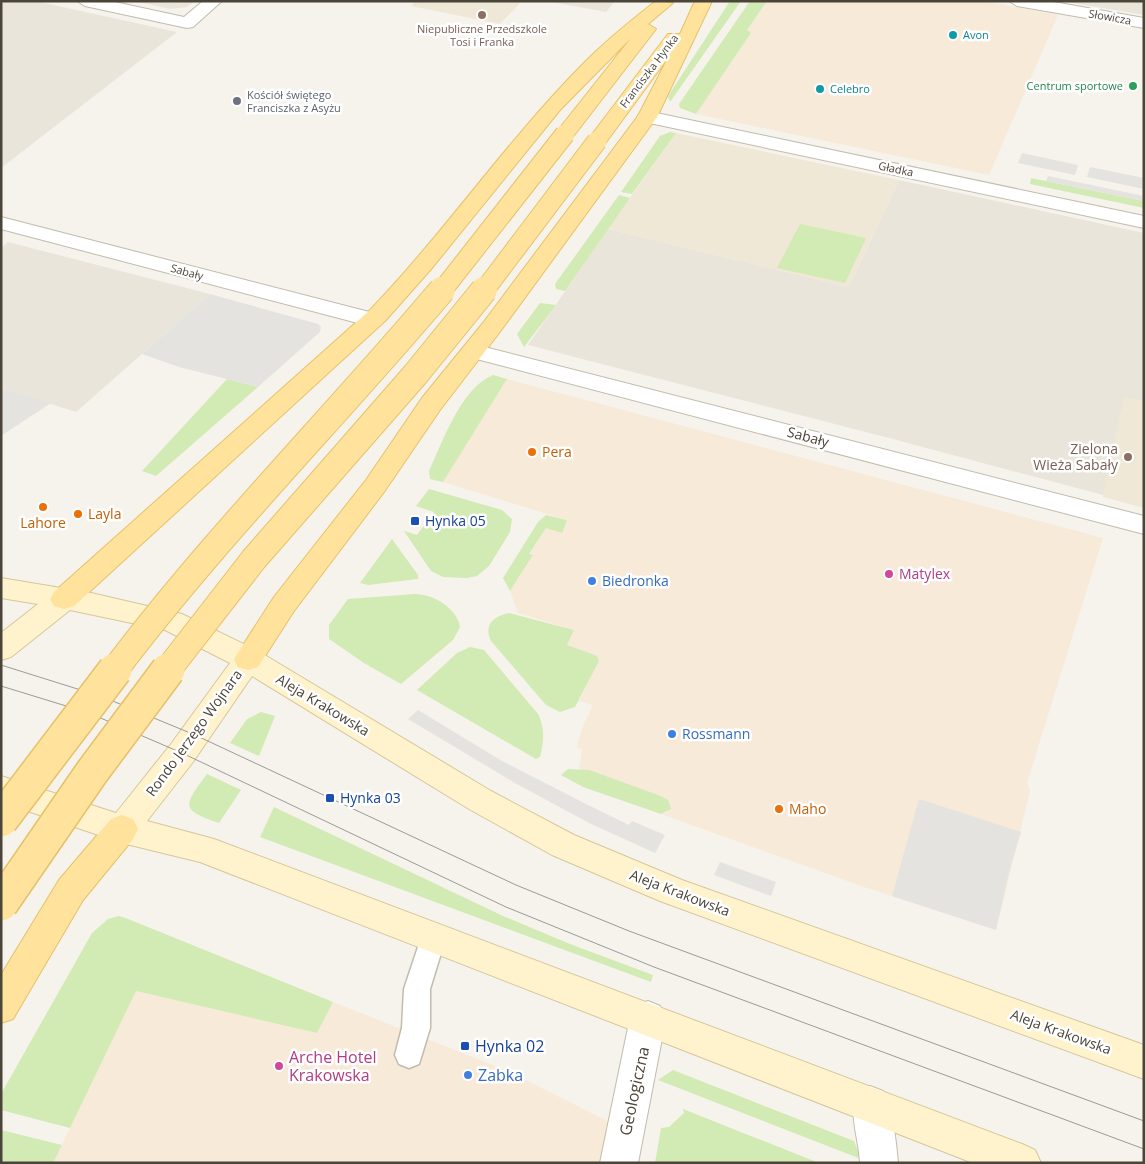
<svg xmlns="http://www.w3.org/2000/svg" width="1145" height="1164" font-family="'Open Sans',sans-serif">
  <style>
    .residential { fill: #eae5da }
    .commercial { fill: #f7ead8 }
    .education { fill: #efe8d6 }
    .green { fill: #d2eab4 }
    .parking { fill: #e5e3e0 }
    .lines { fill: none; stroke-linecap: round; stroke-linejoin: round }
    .lane-casing { stroke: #c2bbae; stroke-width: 3 }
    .street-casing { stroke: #c2bbae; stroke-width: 2 }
    .secondary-casing { stroke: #d6c79b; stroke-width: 2 }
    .primary-casing { stroke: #e6c169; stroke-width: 2 }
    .lane { fill: #fff; fill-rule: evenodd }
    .street { fill: #fff; fill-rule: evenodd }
    .secondary { fill: #fff3cd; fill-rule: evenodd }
    .primary { fill: #ffe39c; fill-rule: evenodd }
    .tram { stroke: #9a9a9a; stroke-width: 1 }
    .primary-bridge-far2-casing { stroke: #e6c169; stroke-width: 21; stroke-linecap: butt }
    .primary-bridge-far1-casing { stroke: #e6c169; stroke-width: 28; stroke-linecap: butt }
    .primary-bridge-casing { stroke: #e6c169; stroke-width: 36; stroke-linecap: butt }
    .primary-bridge-far2 { stroke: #ffe39c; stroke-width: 19 }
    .primary-bridge-far1 { stroke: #ffe39c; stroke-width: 26 }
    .primary-bridge { stroke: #ffe39c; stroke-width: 33 }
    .education-dot { fill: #8d6e63; stroke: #fff; stroke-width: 2 }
    .culture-dot { fill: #0f9aa8; stroke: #fff; stroke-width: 2 }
    .leisure-dot { fill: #2e9e5b; stroke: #fff; stroke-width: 2 }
    .worship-dot { fill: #6b7280; stroke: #fff; stroke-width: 2 }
    .food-dot { fill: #e8710a; stroke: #fff; stroke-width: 2 }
    .transit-dot { fill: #1a4fb4; stroke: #fff; stroke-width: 2 }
    .hotel-dot { fill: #d1479c; stroke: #fff; stroke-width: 2 }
    .shop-dot { fill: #3f7fe0; stroke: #fff; stroke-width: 2 }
    .labels { text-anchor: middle; stroke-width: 5; stroke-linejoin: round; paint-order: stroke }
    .far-street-label { font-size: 11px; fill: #4b4439; stroke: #fff }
    .far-education-label { font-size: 11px; fill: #785e54; stroke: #fff }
    .far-culture-label { font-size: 11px; fill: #0d838f; stroke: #fff; text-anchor: start }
    .far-leisure-label { font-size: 11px; fill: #27864d; stroke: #fff; text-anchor: end }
    .far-worship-label { font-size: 11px; fill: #5b616d; stroke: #fff; text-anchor: start }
    .street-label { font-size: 14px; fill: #4b4439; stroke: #fff }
    .education-label { font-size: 14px; fill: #785e54; stroke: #fff; text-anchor: end }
    .food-label { font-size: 14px; fill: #c56008; stroke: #fff; text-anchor: start }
    .transit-label { font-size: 14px; fill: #164399; stroke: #fff; text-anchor: start }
    .hotel-label { font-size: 14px; fill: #b23c85; stroke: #fff; text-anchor: start }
    .shop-label { font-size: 14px; fill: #366cbe; stroke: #fff; text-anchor: start }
    .near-transit-label { font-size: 16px; fill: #164399; stroke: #fff; text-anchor: start }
    .near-hotel-label { font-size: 16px; fill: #b23c85; stroke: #fff; text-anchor: start }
    .near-shop-label { font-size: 16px; fill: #366cbe; stroke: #fff; text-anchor: start }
    .near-street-label { font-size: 16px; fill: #4b4439; stroke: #fff }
  </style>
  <rect width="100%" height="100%" fill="#f6f3ec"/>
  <g class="residential">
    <polygon points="1,1 35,1 177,32 1,168"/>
    <polygon points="135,1 194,1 187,7 170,9"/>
    <polygon points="546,1 615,1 606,12"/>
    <polygon points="1061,1 1144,1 1144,15"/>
    <polygon points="899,180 1144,233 1144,506 889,438 528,345 608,229 849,287"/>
    <polygon points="8,242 210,294 76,412 1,388 1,248"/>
  </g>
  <g class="commercial">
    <polygon points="767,1 983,1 1058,15 989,175 696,114 751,33 747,30"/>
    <polygon points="507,379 1103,538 1027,783 1030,791 996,930 864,887 661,814 667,812 668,801 661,796 579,769 582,750 577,747 582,728 593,705 579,701 598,662 567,645 574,630 518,613 510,591 533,556 529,555 546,528 567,520 443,482"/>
    <polygon points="136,991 317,1033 333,1002 508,1071 609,1122 600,1163 53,1163"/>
  </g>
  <g class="education">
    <polygon points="416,1 522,1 500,24 411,6"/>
    <polygon points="676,133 899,180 849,287 608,229"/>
    <polygon points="1124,397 1144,401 1144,508 1103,497"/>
  </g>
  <g class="green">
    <polygon points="730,1 741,1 670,102 668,97 670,93"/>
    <polygon points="750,1 767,1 747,30 751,33 696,114 680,108 679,104"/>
    <polygon points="670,132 676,133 632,194 621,192 660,136"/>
    <polygon points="1031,178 1144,201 1144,208 1030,184"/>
    <polygon points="619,195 630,198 565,291 556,289 555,284"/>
    <polygon points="800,224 866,238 845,283 777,268"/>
    <polygon points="540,303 556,305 524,347 517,334"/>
    <path d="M493 375 507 379 443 482 430 479 429 471C443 441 461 388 493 375Z"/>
    <polygon points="227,379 258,387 156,476 142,471"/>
    <polygon points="429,489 502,510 512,519 510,532 489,566 477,576 467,578 443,577 431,571 404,531 417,535 434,512 416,506"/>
    <polygon points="546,515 567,520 562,533 546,528 529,554 533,555 510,591 503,578 538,522"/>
    <polygon points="392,539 418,575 418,579 368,585 360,583"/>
    <path d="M415 594C433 594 457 608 460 627L453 640 401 684 364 663 329 639V625L348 599Z"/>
    <path d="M509 613 574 630 567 645 597 656 599 661 575 707 560 712 546 705 491 641C483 625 494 616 509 613Z"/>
    <path d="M470 647 484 650 538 714C545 728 544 742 540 757L536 759 417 690 457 653Z"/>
    <polygon points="261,712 275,716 259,756 230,743 247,719"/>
    <polygon points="568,769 589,770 661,796 668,800 671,809 661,814 583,787 561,775"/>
    <path d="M207 774 241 790 219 823C180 810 183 806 207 774Z"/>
    <polygon points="274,807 501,915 570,944 653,975 651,982 260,837"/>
    <polygon points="119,916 128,919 333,1002 317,1033 136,991 70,1128 1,1110 1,1094 92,933 108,919"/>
    <polygon points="673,1070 854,1141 861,1159 658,1080"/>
    <polygon points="683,1109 819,1163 655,1163 661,1128 669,1127 684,1113"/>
    <polygon points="1,1130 62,1145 53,1163 1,1163"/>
  </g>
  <g class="parking">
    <polygon points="1022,153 1078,165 1075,175 1018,163"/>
    <polygon points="1090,167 1144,178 1144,189 1087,177"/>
    <polygon points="1048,176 1144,196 1144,201 1046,181"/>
    <polygon points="210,294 318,324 321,327 320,332 258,387 179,367 142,354"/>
    <polygon points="1,388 51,403 1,436"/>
    <polygon points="418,710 502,761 586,804 629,825 632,821 665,835 655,853 589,823 515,783 408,719"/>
    <polygon points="919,799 1021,832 1009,872 996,930 892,896"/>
    <polygon points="720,862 776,882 771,896 714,875"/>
  </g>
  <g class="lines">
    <defs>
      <polygon id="lane" points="433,925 442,929 446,937 430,989 430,1028 419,1064 409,1068 399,1064 395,1055 402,1028 404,989 424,929"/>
      <g id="street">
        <polygon points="77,1 110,1 184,17 203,1 222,1 193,27 187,28 85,6"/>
        <polygon points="1009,1 1048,1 1144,18 1144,28 1017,6"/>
        <polygon points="647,111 1144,216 1144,228 640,121 637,117 640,113"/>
        <polygon points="1,217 381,315 384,320 381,325 373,327 1,229"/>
        <polygon points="473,344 1144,516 1144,534 465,356 461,351 465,346"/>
        <polygon points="648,1001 660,1006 666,1018 638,1163 600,1163 630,1018 636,1006"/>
        <path d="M870 1086 883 1091C893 1114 896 1139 898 1163H860C859 1139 848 1113 857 1091Z"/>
      </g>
      <polygon id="secondary" points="1,578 91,593 182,614 258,651 491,791 574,835 682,880 1144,1045 1144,1079 660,901 552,855 469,809 252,676 193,762 147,821 214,839 1022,1144 1035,1150 1041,1163 973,1163 200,862 122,843 1,802 1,776 116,813 171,744 230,663 165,630 70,610 11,657 1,660 1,633 38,604 1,598"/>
      <g id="primary">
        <path d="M656 1 673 3 648 24 656 29 572 138H558L555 134 631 38 560 110 432 268 386 320 74 606 64 609 54 606 50 599 54 592 370 310C444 233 505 143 581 66 604 42 629 22 656 1Z"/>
        <polygon points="695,1 712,1 657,117 499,333 440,410 384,492 294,611 258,667 248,670 238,667 234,659 274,597 366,480 422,398 483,323 638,116 668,58 604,145 590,145 587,141 668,34 680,34"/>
        <polygon points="122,815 133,819 138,829 133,839 83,900 13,1019 1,1023 1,975 59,880 111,819"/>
      </g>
    </defs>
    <use href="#lane" class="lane-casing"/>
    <use href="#street" class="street-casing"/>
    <use href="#secondary" class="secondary-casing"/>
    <use href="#primary" class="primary-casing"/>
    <use href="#lane" class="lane"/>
    <use href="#street" class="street"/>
    <use href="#secondary" class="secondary"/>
    <use href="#primary" class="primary"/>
    <g class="tram">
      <polyline points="1,665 103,697 195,735 516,885 629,931 1144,1121"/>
      <polyline points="1,686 89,713 182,753 506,907 654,967 1144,1149"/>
    </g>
    <defs>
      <g id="primary-bridge-far2">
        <polyline points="441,292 565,134"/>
        <polyline points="483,292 597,141"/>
      </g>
      <g id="primary-bridge-far1">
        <path d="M114 671C215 537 334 418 442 290"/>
        <polyline points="167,671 254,559 415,375 484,290"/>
      </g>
      <g id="primary-bridge">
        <polyline points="1,820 115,670"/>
        <polyline points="1,904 92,772 168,670"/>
      </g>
    </defs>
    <use href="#primary-bridge-far2" class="primary-bridge-far2-casing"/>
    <use href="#primary-bridge-far1" class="primary-bridge-far1-casing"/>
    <use href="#primary-bridge" class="primary-bridge-casing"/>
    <use href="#primary-bridge-far2" class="primary-bridge-far2"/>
    <use href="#primary-bridge-far1" class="primary-bridge-far1"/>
    <use href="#primary-bridge" class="primary-bridge"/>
  </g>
  <g class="education-dot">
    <circle cx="482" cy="15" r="5"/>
    <circle cx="1128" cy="457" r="5"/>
  </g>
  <g class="culture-dot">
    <circle cx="953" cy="35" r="5"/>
    <circle cx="820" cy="89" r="5"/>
  </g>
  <circle class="leisure-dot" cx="1133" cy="86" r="5"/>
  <circle class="worship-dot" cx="237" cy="101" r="5"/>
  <g class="food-dot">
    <circle cx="532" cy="452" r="5"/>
    <circle cx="43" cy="507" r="5"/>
    <circle cx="78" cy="514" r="5"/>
    <circle cx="779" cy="809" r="5"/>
  </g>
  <g class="transit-dot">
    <rect x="410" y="516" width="10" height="10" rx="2.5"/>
    <rect x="325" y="793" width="10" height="10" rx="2.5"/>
    <rect x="460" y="1041" width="10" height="10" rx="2.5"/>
  </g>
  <g class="hotel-dot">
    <circle cx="889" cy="574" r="5"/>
    <circle cx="279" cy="1066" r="5"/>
  </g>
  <g class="shop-dot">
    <circle cx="592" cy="581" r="5"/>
    <circle cx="672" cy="734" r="5"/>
    <circle cx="468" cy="1075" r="5"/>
  </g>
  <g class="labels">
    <g class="far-street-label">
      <text transform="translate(1110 17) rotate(10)" y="4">Słowicza</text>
      <text transform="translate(649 71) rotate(-53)" y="4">Franciszka Hynka</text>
      <text transform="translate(896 169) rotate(12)" y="4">Gładka</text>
      <text transform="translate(187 272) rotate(15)" y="4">Sabały</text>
    </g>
    <g class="far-education-label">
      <text x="482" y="33">Niepubliczne Przedszkole<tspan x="482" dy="13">Tosi i Franka</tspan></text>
    </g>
    <g class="far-culture-label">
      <text x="963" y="39">Avon</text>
      <text x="830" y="93">Celebro</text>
    </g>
    <g class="far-leisure-label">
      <text x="1123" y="90">Centrum sportowe</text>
    </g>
    <g class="far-worship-label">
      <text x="247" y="99">Kościół świętego<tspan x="247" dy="13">Franciszka z Asyżu</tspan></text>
    </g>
    <g class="street-label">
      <text transform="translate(808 437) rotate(15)" y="5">Sabały</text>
      <text transform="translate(323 705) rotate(31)" y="5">Aleja Krakowska</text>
      <text transform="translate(194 733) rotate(-54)" y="5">Rondo Jerzego Wojnara</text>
      <text transform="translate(680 893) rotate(21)" y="5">Aleja Krakowska</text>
      <text transform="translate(1061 1032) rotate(20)" y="5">Aleja Krakowska</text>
    </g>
    <g class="education-label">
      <text x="1118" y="454">Zielona<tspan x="1118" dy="16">Wieża Sabały</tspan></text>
    </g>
    <g class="food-label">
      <text x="542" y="457">Pera</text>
      <text x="88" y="519">Layla</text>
      <text x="43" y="528" text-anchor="middle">Lahore</text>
      <text x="789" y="814">Maho</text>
    </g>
    <g class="transit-label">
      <text x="425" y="526">Hynka 05</text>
      <text x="340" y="803">Hynka 03</text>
    </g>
    <g class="hotel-label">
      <text x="899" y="579">Matylex</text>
    </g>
    <g class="shop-label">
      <text x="602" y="586">Biedronka</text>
      <text x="682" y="739">Rossmann</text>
    </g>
    <g class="near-transit-label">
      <text x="475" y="1052">Hynka 02</text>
    </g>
    <g class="near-hotel-label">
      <text x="289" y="1063">Arche Hotel<tspan x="289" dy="18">Krakowska</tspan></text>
    </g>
    <g class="near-shop-label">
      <text x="478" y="1081">Zabka</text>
    </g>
    <g class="near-street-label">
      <text transform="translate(634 1091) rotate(-78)" y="6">Geologiczna</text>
    </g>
  </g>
  <rect width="1145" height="1164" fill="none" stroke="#4b4439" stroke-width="5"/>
</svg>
